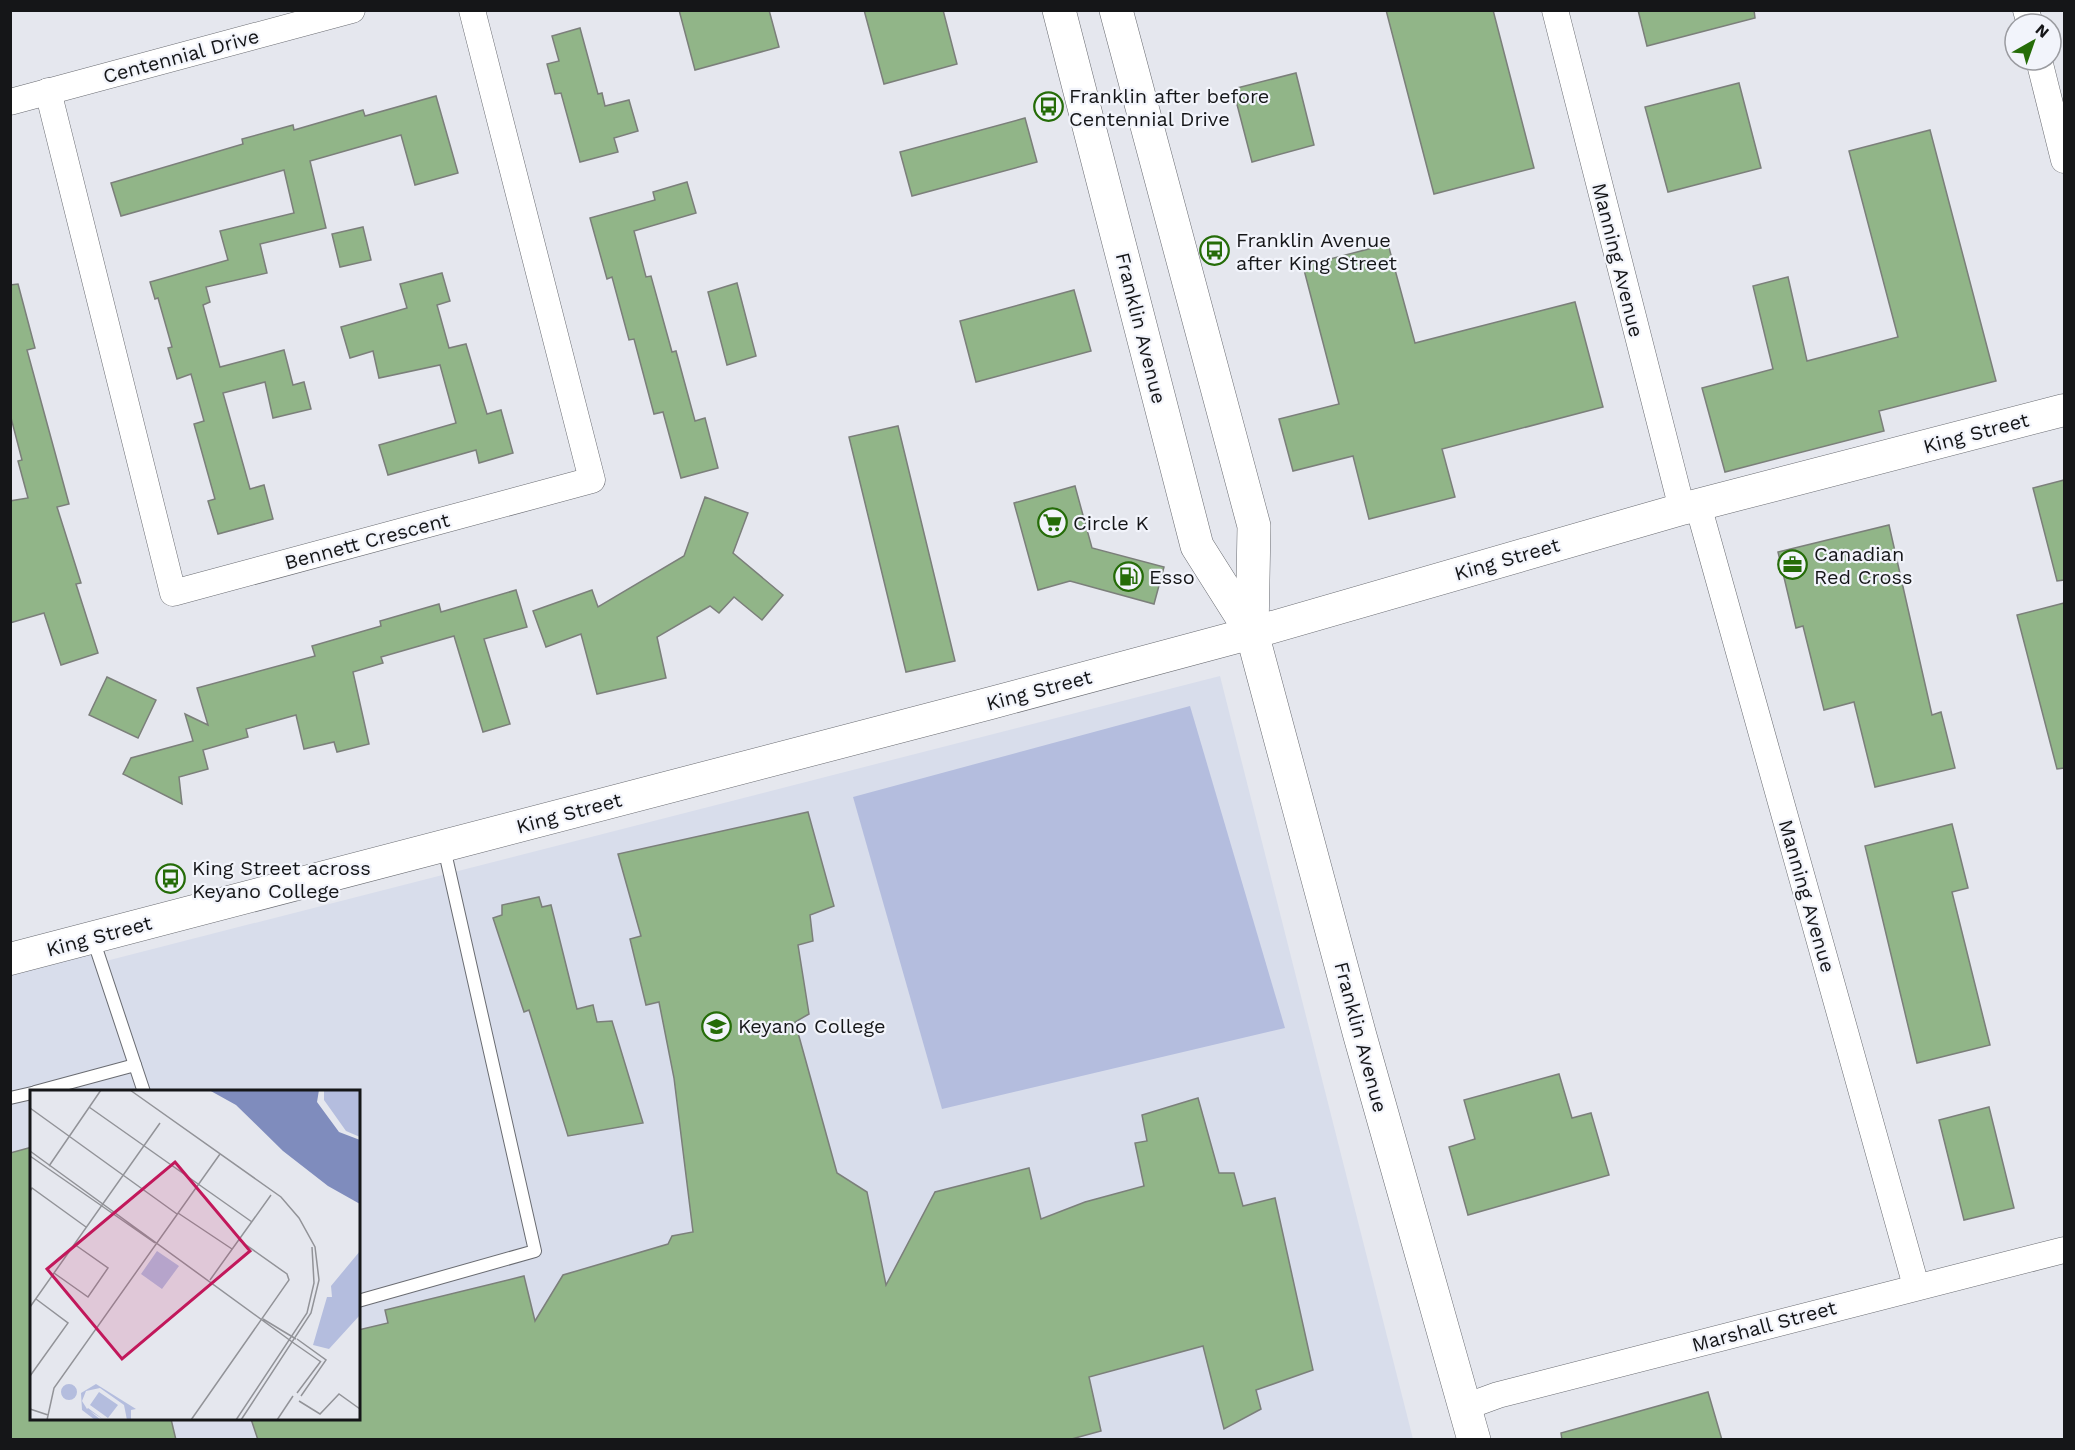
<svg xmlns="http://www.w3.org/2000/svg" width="2075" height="1450" font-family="'Work Sans',sans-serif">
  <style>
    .built { fill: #d8ddeb }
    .green { fill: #b4bdde }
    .building { fill: #91b588; stroke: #7b7f7a; stroke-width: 1.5 }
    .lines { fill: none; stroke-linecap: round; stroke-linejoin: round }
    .service-casing { stroke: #696b71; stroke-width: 14 }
    .minor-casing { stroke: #696b71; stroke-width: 27 }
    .tertiary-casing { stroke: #696b71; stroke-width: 33 }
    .secondary-casing { stroke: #696b71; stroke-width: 34 }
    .service { stroke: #fff; stroke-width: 12 }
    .minor { stroke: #fff; stroke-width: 26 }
    .tertiary { stroke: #fff; stroke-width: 32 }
    .secondary { stroke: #fff; stroke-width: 33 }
    .labels { text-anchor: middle; stroke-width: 4.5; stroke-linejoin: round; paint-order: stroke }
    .street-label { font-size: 20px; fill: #151618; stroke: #f2f4fb }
    .poi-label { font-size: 20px; fill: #151618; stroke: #f2f4fb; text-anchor: start }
    .inset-road { fill: none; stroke: #929398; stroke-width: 1.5 }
    .view { fill: #c2185b; fill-opacity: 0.15; stroke: #c2185b; stroke-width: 3 }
    .inset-edge { fill: none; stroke: #151618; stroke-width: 3 }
  </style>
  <rect width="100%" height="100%" fill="#e5e7ee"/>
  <polygon class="built" points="1220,676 1413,1439 11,1440 11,959 93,938 141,1091 32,1092 32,1418 358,1418 358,1092 145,1091 106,961"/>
  <polygon class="green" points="1190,706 1285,1028 942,1109 853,797"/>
  <g class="building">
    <polygon points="679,10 769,10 779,47 695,70"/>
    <polygon points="864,10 943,10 957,64 884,84"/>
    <polygon points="1386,10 1493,10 1534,168 1434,194"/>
    <polygon points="1638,10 1754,10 1755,18 1647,46"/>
    <polygon points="580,28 598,94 602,93 605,106 629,100 638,131 614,138 618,152 580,162 561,93 555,94 547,64 559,61 552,36"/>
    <polygon points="1296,73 1314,145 1252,162 1233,89"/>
    <polygon points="1739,83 1761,168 1668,192 1645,107"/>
    <polygon points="436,96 458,173 415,185 401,135 310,161 326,228 260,244 267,273 206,287 210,302 203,305 220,367 284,350 293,385 304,382 311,409 273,418 265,382 223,393 250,489 264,485 273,519 218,534 208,501 215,499 194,424 204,421 191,374 177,379 168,348 172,347 158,298 155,299 150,282 228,260 220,231 294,213 284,170 121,216 111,183 243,144 242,139 293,125 294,130 363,110 365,116"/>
    <polygon points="1025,118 1037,162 912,196 900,152"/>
    <polygon points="1930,130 1996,381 1879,411 1884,431 1725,472 1702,388 1773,369 1753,286 1788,277 1807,361 1898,337 1849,151"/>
    <polygon points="687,182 696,213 634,231 646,277 651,276 672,352 676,351 695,421 705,418 718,468 681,478 663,412 654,414 634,339 629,340 612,277 607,279 590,218 655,200 653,192"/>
    <polygon points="363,227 371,260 340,267 332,234"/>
    <polygon points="1388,244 1415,343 1575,302 1603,407 1442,449 1455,497 1369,519 1353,456 1293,471 1279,419 1339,404 1303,266"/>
    <polygon points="442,273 450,301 437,305 449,348 466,344 487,414 501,410 513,453 479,463 476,450 388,475 379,445 456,423 440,365 379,378 373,351 350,358 341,327 407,308 400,284"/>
    <polygon points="737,283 756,356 727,365 708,292"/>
    <polygon points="18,284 35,348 27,350 69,504 57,507 81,583 76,584 98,653 61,665 44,613 10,623 10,501 28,498 18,461 22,460 10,414 10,285"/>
    <polygon points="1074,290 1091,351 976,382 960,321"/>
    <polygon points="898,426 955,661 906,672 849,437"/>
    <polygon points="2064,480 2064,580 2057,581 2033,488"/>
    <polygon points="1075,486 1092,548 1164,567 1154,604 1070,581 1038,590 1014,503"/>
    <polygon points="705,497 748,513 733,553 783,595 762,620 734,597 719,613 710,606 657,637 666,678 597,694 581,634 546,647 533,611 592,590 598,607 684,556"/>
    <polygon points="1889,525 1932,715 1941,712 1955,768 1875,787 1854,702 1824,710 1803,626 1796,628 1778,552"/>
    <polygon points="516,590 527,627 484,639 510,724 483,732 454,636 381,657 383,663 353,672 369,744 337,752 334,742 304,749 296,715 246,729 248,737 203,750 208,769 179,777 182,804 123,774 131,758 193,741 185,714 208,725 197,688 315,656 312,646 381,626 380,621 439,604 441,612"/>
    <polygon points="2064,603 2064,768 2057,769 2017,615"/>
    <polygon points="107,677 156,700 138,738 89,715"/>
    <polygon points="808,812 834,906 810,915 813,941 798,945 809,1014 795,1022 837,1173 867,1192 886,1285 935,1192 1029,1168 1041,1219 1085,1202 1144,1186 1135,1143 1147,1141 1142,1115 1198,1098 1219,1173 1234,1173 1243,1206 1275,1198 1313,1370 1256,1390 1261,1409 1224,1429 1203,1346 1089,1377 1101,1431 1068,1440 258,1440 251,1419 358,1419 358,1330 388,1323 385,1310 524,1276 535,1321 563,1275 668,1244 672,1236 693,1232 674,1078 659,1002 646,1005 630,939 641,936 618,854"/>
    <polygon points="1952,824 1968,888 1952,892 1990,1045 1917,1063 1865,846"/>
    <polygon points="539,897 542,907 551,905 577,1009 593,1005 597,1022 612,1021 643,1123 568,1136 529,1010 524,1012 493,918 502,915 502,905"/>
    <polygon points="1559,1074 1572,1118 1591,1113 1609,1175 1468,1215 1449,1147 1475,1139 1464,1100"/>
    <polygon points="1989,1107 2014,1208 1964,1220 1939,1120"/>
    <polygon points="32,1147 32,1419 171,1419 176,1440 10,1440 10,1153"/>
    <polygon points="1708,1392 1722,1440 1562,1440 1561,1433"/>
  </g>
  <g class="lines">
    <defs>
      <g id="service">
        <polyline points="93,939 144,1092"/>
        <polyline points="35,1092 135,1065"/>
        <polyline points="10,1098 32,1093"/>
        <polyline points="358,1301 535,1251 444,848"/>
      </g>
      <g id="minor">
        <polyline points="1555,10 1682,509"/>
        <polyline points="2026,10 2030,24"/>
        <polyline points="2039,60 2064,160"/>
        <polyline points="48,91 173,593 592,480 472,10"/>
        <polyline points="10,102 352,10"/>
        <polyline points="1698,505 1916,1286"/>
        <polyline points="1465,1407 1498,1395 2064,1250"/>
      </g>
      <polyline id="tertiary" points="10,959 991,703 1252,633 1682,509 2064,410"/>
      <g id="secondary">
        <polyline points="1059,10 1197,546 1252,633"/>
        <polyline points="1116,10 1254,526 1252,633 1360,1036 1474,1440"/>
      </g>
    </defs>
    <use href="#service" class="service-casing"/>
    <use href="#minor" class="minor-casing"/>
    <use href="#tertiary" class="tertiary-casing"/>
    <use href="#secondary" class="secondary-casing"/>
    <use href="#service" class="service"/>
    <use href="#minor" class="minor"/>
    <use href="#tertiary" class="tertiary"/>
    <use href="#secondary" class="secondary"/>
  </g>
  <defs>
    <symbol id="bus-ring" viewBox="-11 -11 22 22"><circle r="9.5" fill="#f2f4fb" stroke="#256c08" stroke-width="1.5"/><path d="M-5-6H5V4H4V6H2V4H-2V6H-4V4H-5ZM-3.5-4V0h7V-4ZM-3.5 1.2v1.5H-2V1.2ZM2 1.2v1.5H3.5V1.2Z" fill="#256c08"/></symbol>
    <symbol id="supermarket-ring" viewBox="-11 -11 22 22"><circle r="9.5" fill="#f2f4fb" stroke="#256c08" stroke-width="1.5"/><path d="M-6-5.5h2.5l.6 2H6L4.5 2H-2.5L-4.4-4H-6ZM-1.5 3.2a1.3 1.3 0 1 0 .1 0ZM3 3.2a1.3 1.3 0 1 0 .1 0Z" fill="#256c08"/></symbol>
    <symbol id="office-ring" viewBox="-11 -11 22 22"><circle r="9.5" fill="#f2f4fb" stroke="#256c08" stroke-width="1.5"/><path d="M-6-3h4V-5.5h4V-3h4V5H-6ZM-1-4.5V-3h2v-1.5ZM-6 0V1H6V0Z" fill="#256c08"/></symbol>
    <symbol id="fuel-ring" viewBox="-11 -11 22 22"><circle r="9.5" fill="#f2f4fb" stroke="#256c08" stroke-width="1.5"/><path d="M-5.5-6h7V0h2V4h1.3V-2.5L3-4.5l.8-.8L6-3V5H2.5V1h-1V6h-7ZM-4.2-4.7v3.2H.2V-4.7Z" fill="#256c08"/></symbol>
    <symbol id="university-ring" viewBox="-11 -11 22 22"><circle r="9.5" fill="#f2f4fb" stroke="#256c08" stroke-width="1.5"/><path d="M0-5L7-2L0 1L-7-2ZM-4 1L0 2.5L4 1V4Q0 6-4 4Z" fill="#256c08"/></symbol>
  </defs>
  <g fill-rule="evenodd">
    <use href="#bus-ring" x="1032" y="90" width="33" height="33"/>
    <use href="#bus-ring" x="1198" y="234" width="33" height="33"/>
    <use href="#supermarket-ring" x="1036" y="506" width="33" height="33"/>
    <use href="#office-ring" x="1776" y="548" width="33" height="33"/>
    <use href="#fuel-ring" x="1112" y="560" width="33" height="33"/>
    <use href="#bus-ring" x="154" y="862" width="33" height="33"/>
    <use href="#university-ring" x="700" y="1010" width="33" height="33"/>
  </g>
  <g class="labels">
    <g class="street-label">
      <text transform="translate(181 56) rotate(-15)" y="7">Centennial Drive</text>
      <text transform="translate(1618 260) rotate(76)" y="7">Manning Avenue</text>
      <text transform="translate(1141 328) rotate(76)" y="7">Franklin Avenue</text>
      <text transform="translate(1976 433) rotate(-15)" y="7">King Street</text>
      <text transform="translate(367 541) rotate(-15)" y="7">Bennett Crescent</text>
      <text transform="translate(1507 559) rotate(-16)" y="7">King Street</text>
      <text transform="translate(1039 690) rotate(-15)" y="7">King Street</text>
      <text transform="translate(569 813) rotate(-15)" y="7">King Street</text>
      <text transform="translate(1807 896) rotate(74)" y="7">Manning Avenue</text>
      <text transform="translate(99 936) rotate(-15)" y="7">King Street</text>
      <text transform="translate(1361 1037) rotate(75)" y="7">Franklin Avenue</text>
      <text transform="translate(1764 1326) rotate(-15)" y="7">Marshall Street</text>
    </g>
    <g class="poi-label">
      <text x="1069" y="103">Franklin after before<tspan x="1069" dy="23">Centennial Drive</tspan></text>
      <text x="1236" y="247">Franklin Avenue<tspan x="1236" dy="23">after King Street</tspan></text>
      <text x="1073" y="530">Circle K</text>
      <text x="1814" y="561">Canadian<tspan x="1814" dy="23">Red Cross</tspan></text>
      <text x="1149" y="584">Esso</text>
      <text x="192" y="875">King Street across<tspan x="192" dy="23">Keyano College</tspan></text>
      <text x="738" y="1033">Keyano College</text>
    </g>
  </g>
  <g transform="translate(30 1090)">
    <rect width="330" height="330" fill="#e5e7ee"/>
    <path d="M294 0H330V47L316 41 294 10ZM127 161 149 176 132 199 111 184ZM330 161V225L299 259 283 255 297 207H302L301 196ZM66 294 106 319 101 320V330H97L94 315 70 298 56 301 52 311 57 319 58 318 74 330 60 321 71 330H65L52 320 51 303ZM31 302a8 8 0 1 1 16 0a8 8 0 1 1-16 0ZM69 302 88 315 78 328 60 315Z" fill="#b4bdde"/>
    <path d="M179 0H289L287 12 309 42 330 50V114L298 96 253 61 206 15Z" fill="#7f8cbd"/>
    <path class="inset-road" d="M100 0 251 107 269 128 285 157 289 190 281 223 211 330M59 17 222 132M0 18 147 124M0 61 265 254M0 66 125 153M19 76 71 0M0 101 2 98 56 137M148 123 202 159M24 183 58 207 78 178 44 154M180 190 241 105M0 217 130 33M233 229 266 249M267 249 296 270 271 306M265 254 291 272M0 286 38 233 6 209M267 303 291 271M269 311 290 324 309 304 330 319M0 319 18 325M17 330 24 298 190 64M161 330 259 190 257 184 209 150M206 330 277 223 284 193 282 157M247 330 263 306"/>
    <path class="view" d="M145 72 220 161 92 269 17 179Z"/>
    <rect width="330" height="330" class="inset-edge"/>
  </g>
  <rect width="2075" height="1450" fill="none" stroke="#151618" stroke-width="24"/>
  <g transform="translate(2033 42) rotate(40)"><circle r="28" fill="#f2f4fb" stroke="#9a9ba0" stroke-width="1.5"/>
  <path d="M0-4.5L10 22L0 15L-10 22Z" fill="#256c08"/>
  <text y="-9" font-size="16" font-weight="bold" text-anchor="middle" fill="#151618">N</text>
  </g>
</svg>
